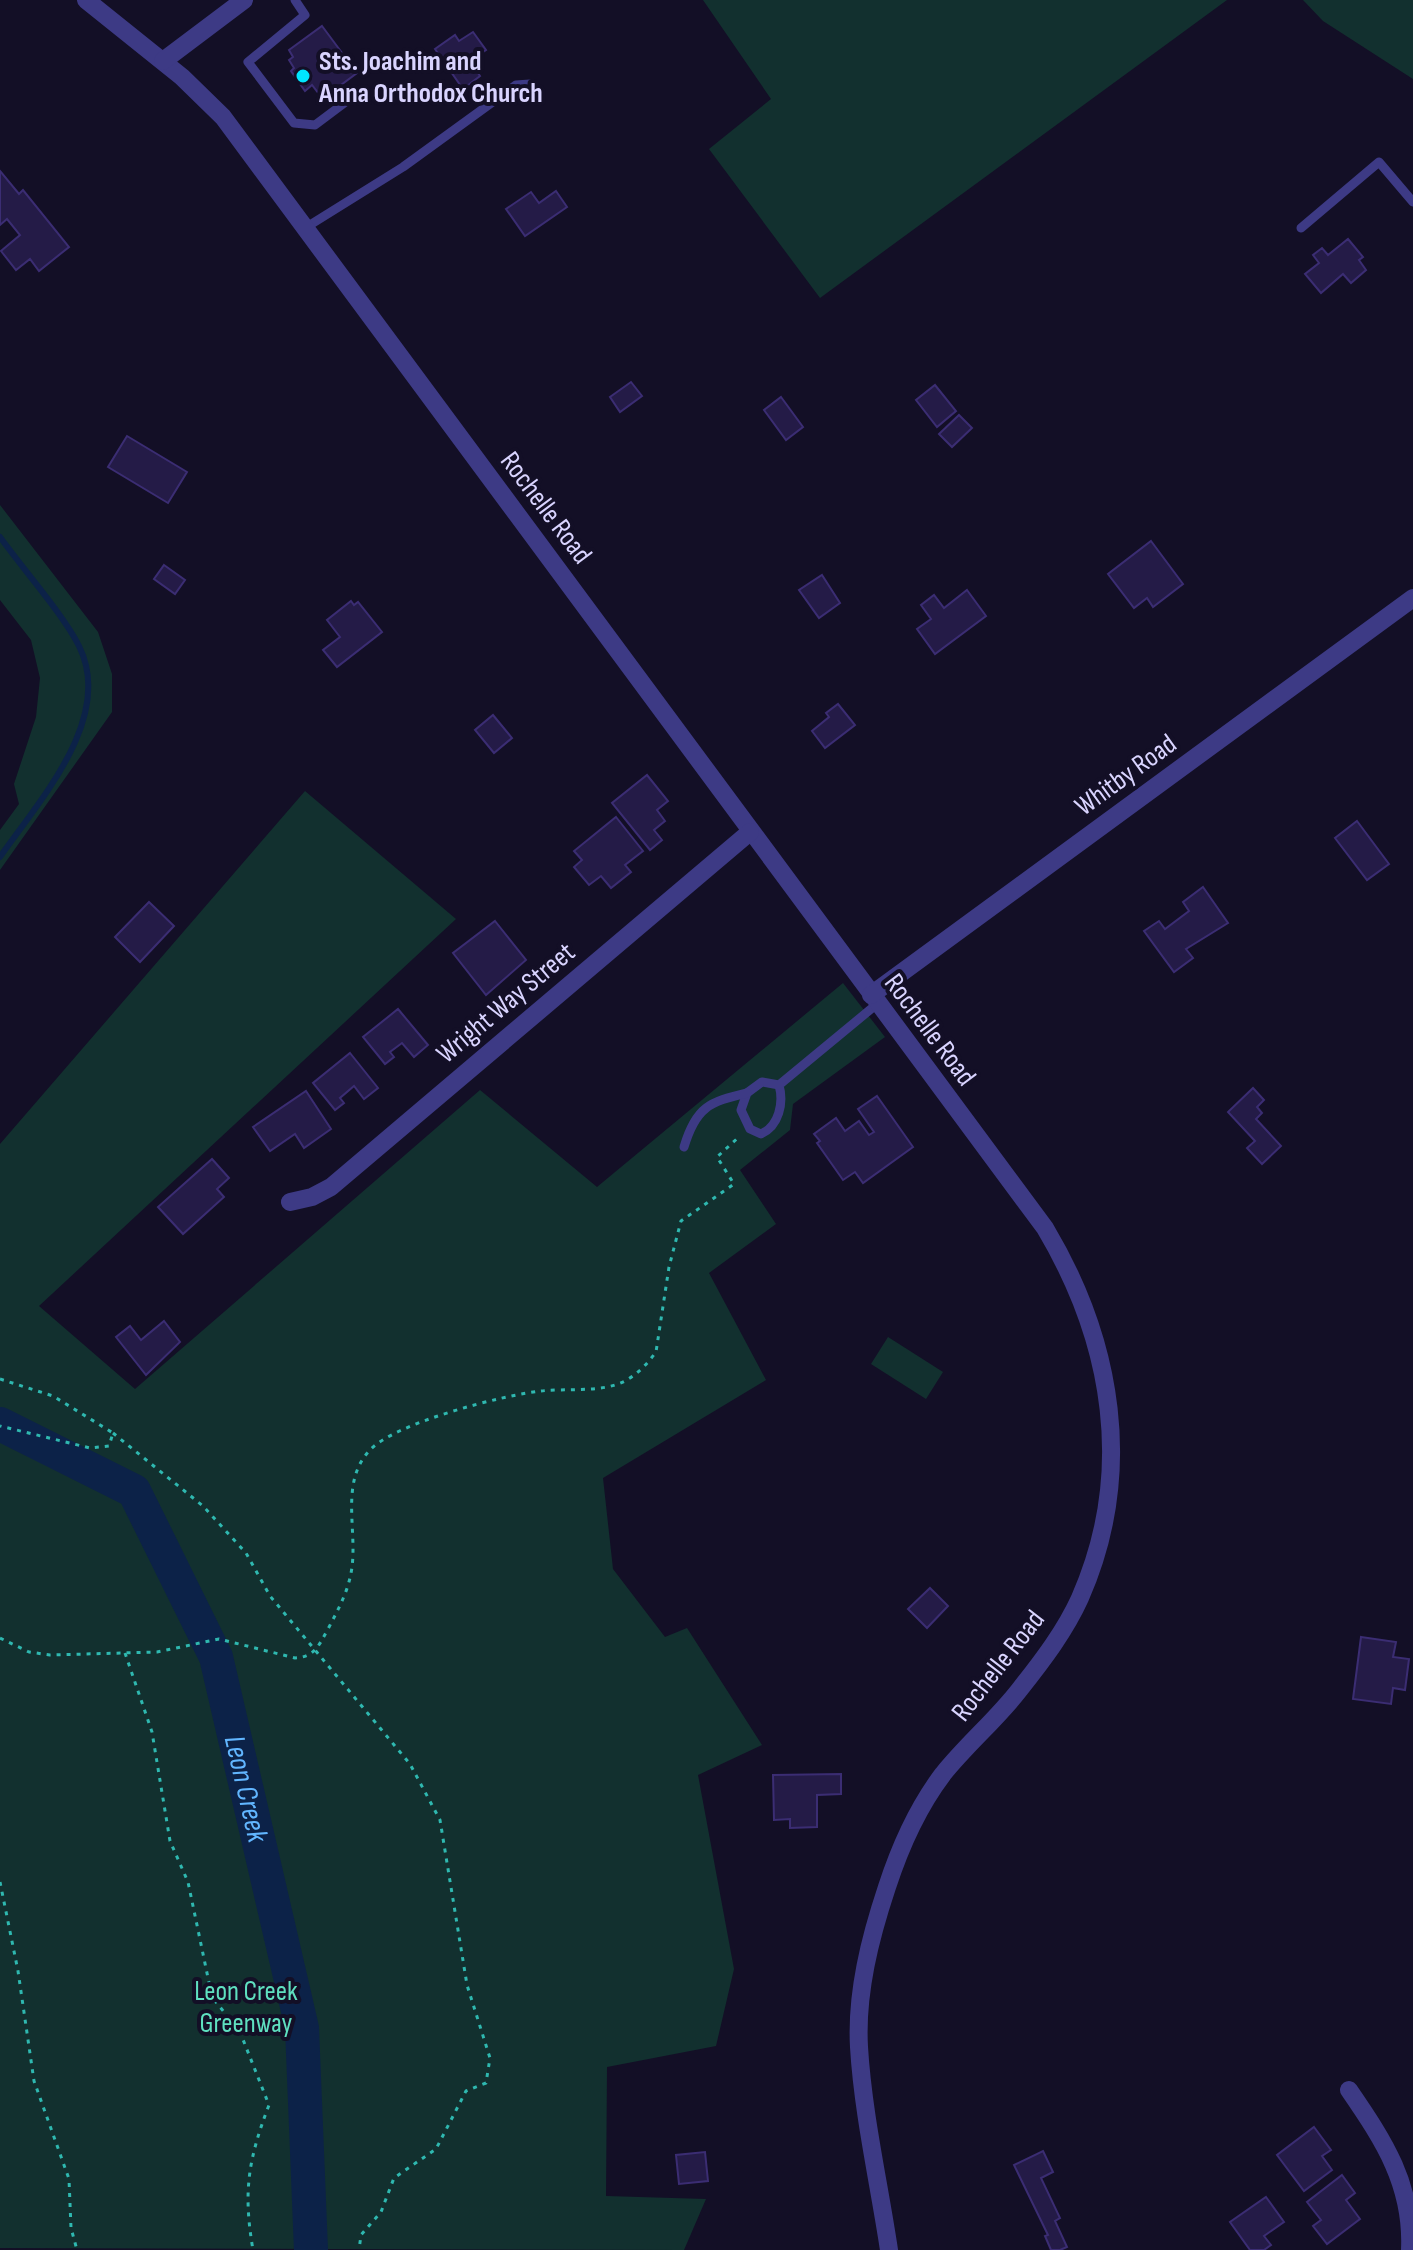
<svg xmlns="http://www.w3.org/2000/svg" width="1413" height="2250" font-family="'Sofia Sans Condensed',sans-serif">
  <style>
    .green { fill: #12302f }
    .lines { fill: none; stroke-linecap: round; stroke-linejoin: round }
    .stream { stroke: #0c2248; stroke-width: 6 }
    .river { stroke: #0c2248; stroke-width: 34 }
    .building { fill: #241b47; stroke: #3b2d73; stroke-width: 2 }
    .path { stroke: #2fb8b0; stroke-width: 3; stroke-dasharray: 4 6; stroke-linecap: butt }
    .lane { stroke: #3d3a85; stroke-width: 9 }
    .street { stroke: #3d3a85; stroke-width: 18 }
    .poi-dot { fill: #00e5ff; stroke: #130f26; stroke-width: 3 }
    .labels { text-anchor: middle; stroke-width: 8; stroke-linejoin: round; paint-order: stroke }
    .poi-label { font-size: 28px; font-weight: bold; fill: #d9d4ff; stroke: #130f26; text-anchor: start }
    .street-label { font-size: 28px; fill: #d9d4ff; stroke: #130f26 }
    .park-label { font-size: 28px; fill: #5fe0c0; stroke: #130f26 }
    .water-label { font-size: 30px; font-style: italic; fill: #62b6ff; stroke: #130f26 }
  </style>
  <rect width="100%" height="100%" fill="#130f26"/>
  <g class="green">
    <polygon points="703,0 1227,0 820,298 709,149 771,99"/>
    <polygon points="1303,0 1413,0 1413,79 1323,21"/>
    <polygon points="0,505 98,632 112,674 112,712 0,870 0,830 19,804 14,784 36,717 40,678 31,640 0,600"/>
    <polygon points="305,791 456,919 39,1306 135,1389 480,1090 597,1187 843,983 885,1037 793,1104 790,1130 740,1170 776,1224 709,1273 766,1380 603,1478 613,1569 665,1637 687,1628 762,1745 698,1775 734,1969 716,2046 607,2067 606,2196 706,2199 684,2250 0,2248 0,1144"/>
    <polygon points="888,1337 943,1372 926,1399 871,1364"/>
  </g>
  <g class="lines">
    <path class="stream" d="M0 537C22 568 63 614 79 646 115 718 39 801 0 857"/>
    <path class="river" id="s1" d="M0 1424 134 1491 216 1657 302 2028 311 2250"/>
  </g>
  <g class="building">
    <polygon points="322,26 357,73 326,96 322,91 319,94 312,85 305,91 291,71 294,68 289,60 293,57 289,50"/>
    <polygon points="473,32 486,50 470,61 480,76 463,89 435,49 455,35 459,41"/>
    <polygon points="0,171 19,194 23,190 69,247 39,271 30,259 16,270 1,251 20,235 7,219 0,225"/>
    <polygon points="556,191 567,207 525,236 506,209 531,192 539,203"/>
    <polygon points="1348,239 1363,257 1359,260 1366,270 1351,283 1343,274 1321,293 1305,274 1319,263 1313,255 1322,248 1328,255"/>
    <polygon points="631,382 642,396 620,412 610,397"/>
    <polygon points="935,385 956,411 937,427 916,400"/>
    <polygon points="781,397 803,427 786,440 764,410"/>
    <polygon points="959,415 972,428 952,447 939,434"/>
    <polygon points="127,436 187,472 168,503 108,467"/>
    <polygon points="1151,541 1183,584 1153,607 1147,598 1134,608 1108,574"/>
    <polygon points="164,565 185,580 175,594 154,579"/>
    <polygon points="822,575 840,603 819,618 799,590"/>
    <polygon points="967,590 986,616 935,654 917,629 931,619 921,605 934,595 944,608"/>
    <polygon points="351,601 354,605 358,602 382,632 337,667 323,650 340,637 327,620"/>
    <polygon points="838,704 855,725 825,748 812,731 829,717 826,713"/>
    <polygon points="493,715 512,738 494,753 475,730"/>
    <polygon points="647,775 668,801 657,810 665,821 654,830 662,840 650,850 612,803"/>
    <polygon points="616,817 643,851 625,865 631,872 611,888 601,876 589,885 574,867 582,860 574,851"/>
    <polygon points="1357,821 1389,864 1367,880 1335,838"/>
    <polygon points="1203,887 1228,923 1186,949 1193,958 1174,972 1144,931 1159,921 1165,929 1189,911 1183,902"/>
    <polygon points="149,902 174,926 140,962 115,937"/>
    <polygon points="495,921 526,960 486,995 453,953"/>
    <polygon points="398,1009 428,1045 414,1057 402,1043 390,1052 394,1057 385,1064 363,1037"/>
    <polygon points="350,1053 378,1088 364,1099 354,1086 340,1098 344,1103 335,1110 313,1083"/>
    <polygon points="1253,1088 1264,1100 1257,1107 1262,1113 1256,1119 1281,1146 1262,1164 1247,1148 1255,1141 1228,1112"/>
    <polygon points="306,1091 331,1129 304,1148 295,1134 270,1151 253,1127"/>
    <polygon points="877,1096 913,1147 863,1183 855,1172 843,1180 817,1143 820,1141 814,1134 836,1118 845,1131 859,1121 869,1135 874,1132 858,1109"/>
    <polygon points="212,1159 229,1178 217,1189 224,1197 183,1234 158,1207"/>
    <polygon points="164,1321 180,1342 146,1375 116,1337 130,1326 141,1340"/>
    <polygon points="930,1588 948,1606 927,1628 908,1609"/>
    <polygon points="1361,1637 1396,1642 1393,1657 1409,1659 1405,1690 1393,1688 1391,1704 1353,1699"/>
    <polygon points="841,1774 841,1794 817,1795 817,1827 790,1828 790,1819 774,1820 773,1775"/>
    <polygon points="1314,2127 1331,2150 1322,2156 1332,2170 1304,2191 1277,2155"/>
    <polygon points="1043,2151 1053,2172 1041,2178 1060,2218 1055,2221 1067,2247 1060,2250 1051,2250 1045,2236 1048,2235 1014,2165"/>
    <polygon points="705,2152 708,2181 679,2184 676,2155"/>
    <polygon points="1342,2175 1355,2193 1346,2200 1360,2219 1327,2244 1313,2226 1321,2220 1307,2202"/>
    <polygon points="1266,2197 1284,2222 1264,2236 1271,2245 1264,2250 1250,2250 1230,2222"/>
  </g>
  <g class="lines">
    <g class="path">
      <polyline points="0,1379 53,1396 113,1433 109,1446 90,1448 0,1426"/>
      <polyline points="113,1433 203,1506 246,1553 270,1596 410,1764 440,1820 467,1985 490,2058 486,2083 466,2091 436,2149 394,2178 381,2212 361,2235 359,2250"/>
      <path d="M0 1638 29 1652 50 1655 157 1652 219 1639 295 1658C315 1657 319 1645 328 1629 339 1608 349 1590 352 1567 357 1528 340 1481 370 1450 395 1423 503 1395 541 1391 567 1388 602 1393 625 1381 638 1374 648 1363 656 1352L669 1267 681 1221 734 1184 717 1157 740 1136"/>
      <path d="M125 1653 152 1732 170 1841 188 1882 212 1997 240 2032 269 2105C248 2160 243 2192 253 2250"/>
      <polyline points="0,1882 18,1971 34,2081 69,2179 71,2228 77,2250"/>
    </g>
    <g class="lane">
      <polyline points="295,0 305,15 248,62 294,123 315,125 351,98"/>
      <polyline points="305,228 403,167 516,85 530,84"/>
      <polyline points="1301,228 1379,162 1413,202"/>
      <path d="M779 1085C784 1103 779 1126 761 1134L750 1129 741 1110 747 1093 762 1082 779 1085 877 1004"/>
      <path d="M684 1147C696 1107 709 1102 747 1093"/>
    </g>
    <g class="street">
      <path d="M86 0 182 77 223 117 1045 1228C1113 1342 1135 1473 1080 1598 1065 1631 1043 1660 1020 1689 997 1719 967 1744 943 1774 918 1807 900 1847 887 1887 870 1938 856 1993 859 2047 863 2114 879 2183 889 2250"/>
      <polyline points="163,61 244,0"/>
      <polyline points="871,995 1413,598"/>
      <polyline points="290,1202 312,1197 331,1187 750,832"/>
      <path d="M1349 2090C1384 2141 1413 2185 1410 2250"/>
    </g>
  </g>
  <circle class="poi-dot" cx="303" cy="76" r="8"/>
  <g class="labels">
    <g class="poi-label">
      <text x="319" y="70">Sts. Joachim and<tspan x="319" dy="32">Anna Orthodox Church</tspan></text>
    </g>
    <g class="street-label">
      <text transform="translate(547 507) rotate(53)" y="10">Rochelle Road</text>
      <text transform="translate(1125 774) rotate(-36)" y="10">Whitby Road</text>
      <text transform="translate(505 1002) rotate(-40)" y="10">Wright Way Street</text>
      <text transform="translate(931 1029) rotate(53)" y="10">Rochelle Road</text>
      <text transform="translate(997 1665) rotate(-52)" y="10">Rochelle Road</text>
    </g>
    <g class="park-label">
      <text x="246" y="2000">Leon Creek<tspan x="246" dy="32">Greenway</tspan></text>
    </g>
    <g class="water-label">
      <text dy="10" stroke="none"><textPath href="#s1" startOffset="470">Leon Creek</textPath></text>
    </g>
  </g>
</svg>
